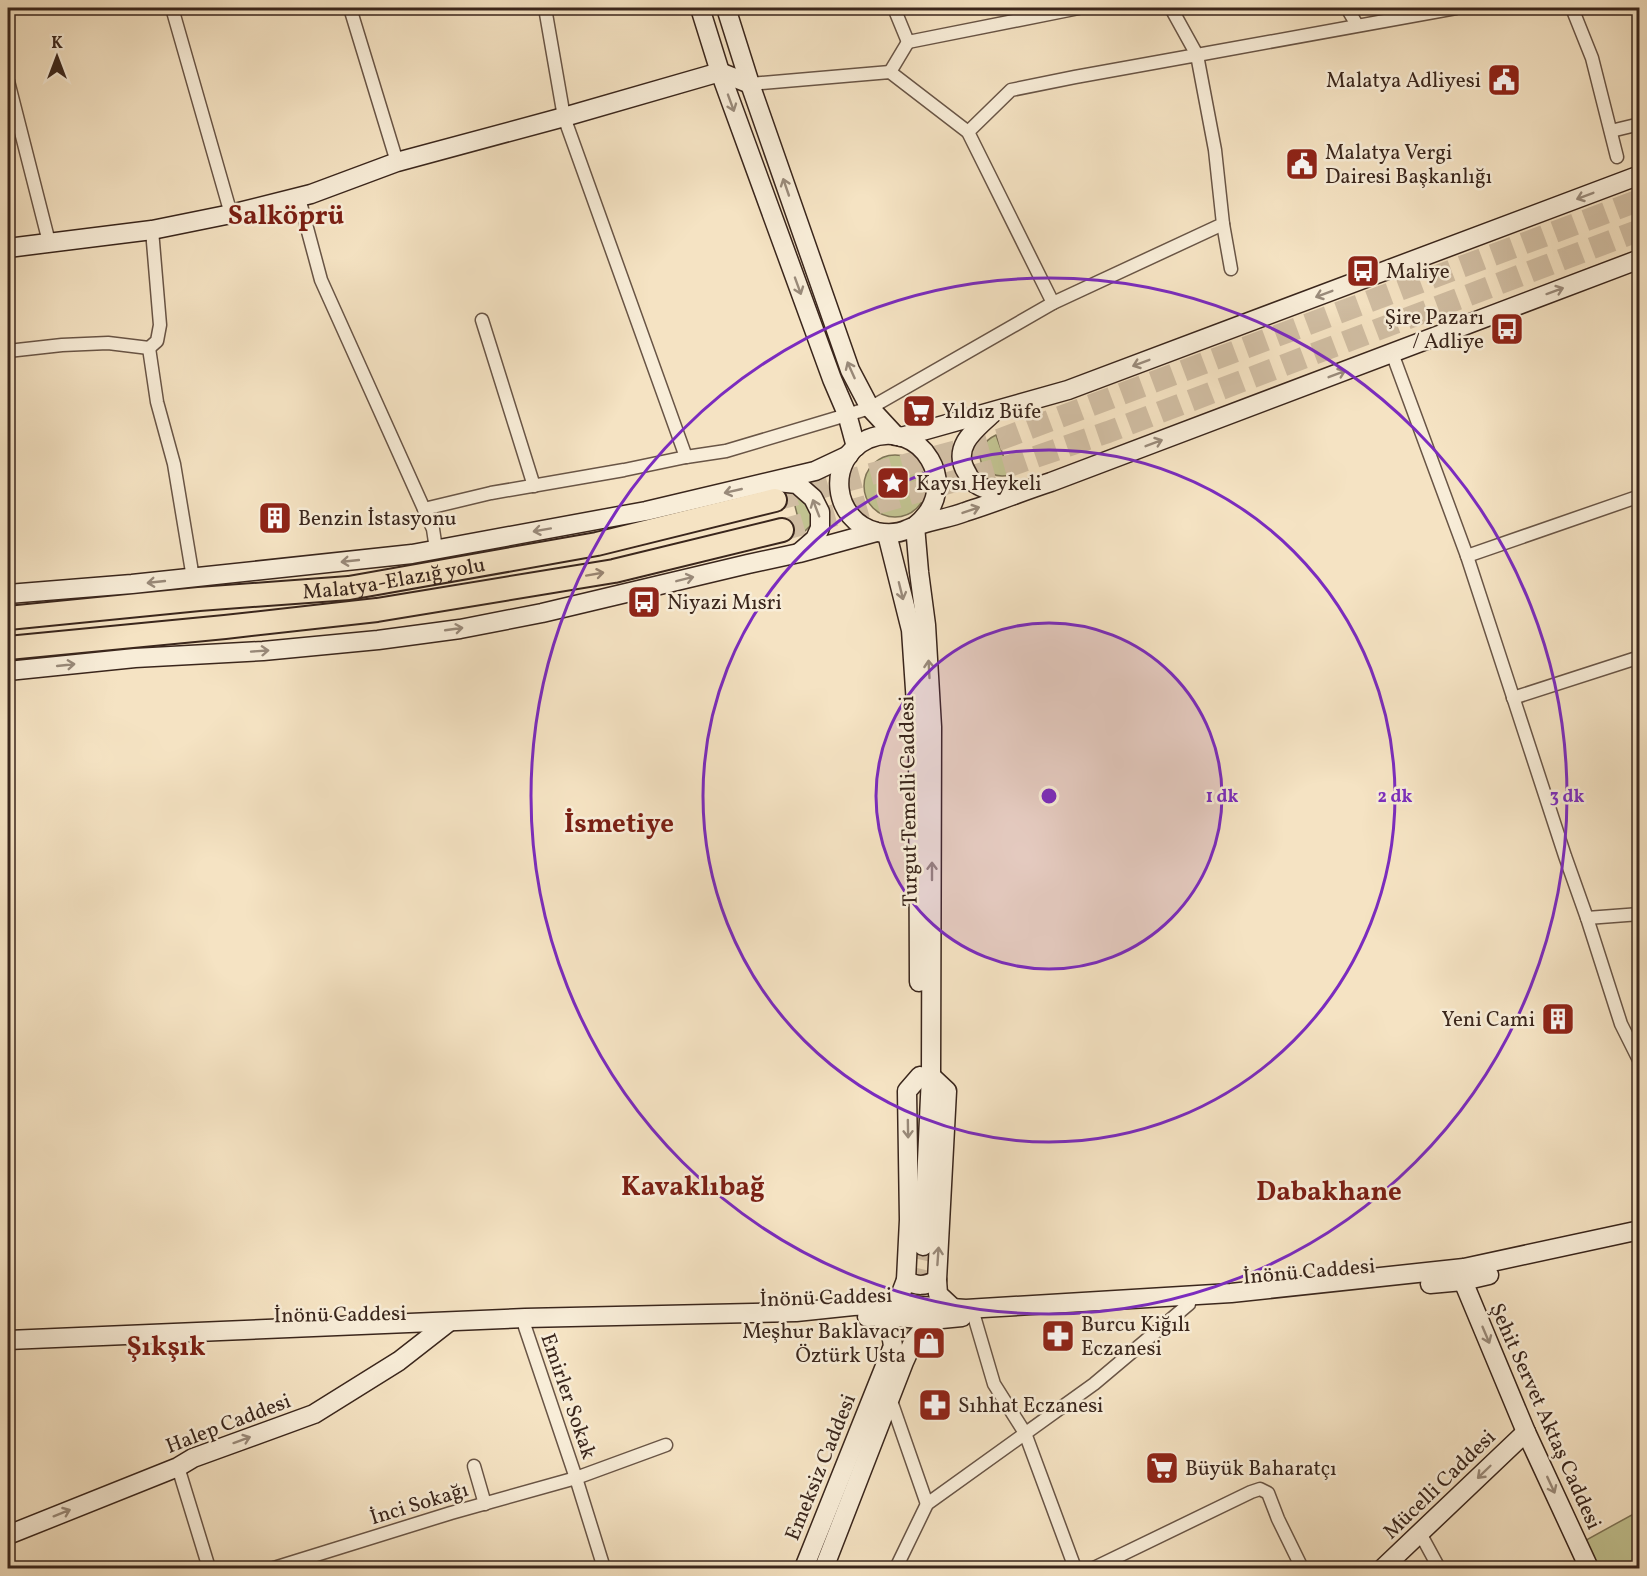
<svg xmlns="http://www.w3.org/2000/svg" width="1647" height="1576" font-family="Vollkorn,serif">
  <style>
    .green { fill: #c1c290; stroke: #7e7456; stroke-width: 1.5 }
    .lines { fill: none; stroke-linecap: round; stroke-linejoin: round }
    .secondary-tunnel { stroke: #d0bda2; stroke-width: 18; stroke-dasharray: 18 9; stroke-linecap: butt }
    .highway-tunnel { stroke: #d0bda2; stroke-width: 22; stroke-dasharray: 22 11; stroke-linecap: butt }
    .street-casing { stroke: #695546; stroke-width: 15 }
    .secondary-casing { stroke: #3a261c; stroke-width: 21 }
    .highway-casing { stroke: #3a261c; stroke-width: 26 }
    .street { stroke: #f8edd8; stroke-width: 12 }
    .secondary { stroke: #f8edd8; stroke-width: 18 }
    .highway { stroke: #f5e3c3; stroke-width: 22 }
    .oneway { stroke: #998a7a }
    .oneway2 { stroke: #988470 }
    .ring { fill: none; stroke: #7b2cbf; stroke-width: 3 }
    .labels { text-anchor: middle; stroke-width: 5; stroke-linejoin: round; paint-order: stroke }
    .poi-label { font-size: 21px; fill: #3a261c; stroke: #f8edd8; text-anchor: start }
    .street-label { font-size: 21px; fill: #3a261c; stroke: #f8edd8 }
    .district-label { font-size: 27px; font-weight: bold; fill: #7a1f14; stroke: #f8edd8 }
    .centre { fill: #7b2cbf; stroke: #f8edd8; stroke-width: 3 }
    .ring-label { font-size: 18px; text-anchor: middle; font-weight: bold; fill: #7b2cbf; stroke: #f8edd8; stroke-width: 5; stroke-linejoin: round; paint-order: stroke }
  </style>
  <rect width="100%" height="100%" fill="#f5e3c3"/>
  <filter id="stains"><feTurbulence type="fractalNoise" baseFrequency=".00333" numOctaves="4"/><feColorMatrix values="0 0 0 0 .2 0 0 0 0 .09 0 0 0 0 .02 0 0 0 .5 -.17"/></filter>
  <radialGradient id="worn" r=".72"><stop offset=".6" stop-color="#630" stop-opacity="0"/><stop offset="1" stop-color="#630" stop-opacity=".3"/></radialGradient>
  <g class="green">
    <path d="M996 435 1010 475C980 482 968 448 996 435Z"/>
    <circle cx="895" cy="486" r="31"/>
    <polygon points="791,490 804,494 814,519 810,526 802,534"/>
    <polygon points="1639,1511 1639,1568 1591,1568 1579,1544"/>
  </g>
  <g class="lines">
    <polyline class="secondary-tunnel" points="894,1364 900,1351 923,1246"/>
    <g class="highway-tunnel">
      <polyline points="775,500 1001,439 1640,200"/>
      <polyline points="782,530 1012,465 1108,432 1640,230"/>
    </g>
    <defs>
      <g id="street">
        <polyline points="172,8 231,214"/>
        <polyline points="350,8 397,162"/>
        <polyline points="545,8 564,117 686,457"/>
        <polyline points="894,8 908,42 1079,8"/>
        <polyline points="1171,8 1197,55 1456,8"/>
        <polyline points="1347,8 1357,25"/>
        <polyline points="1572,8 1592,58 1617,157"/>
        <polyline points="890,72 908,42"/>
        <polyline points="8,81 49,242"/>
        <polyline points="750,84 890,72 968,132 1053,303"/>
        <polyline points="1611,131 1640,124"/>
        <polyline points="299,198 321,280 433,529 436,549"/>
        <polyline points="1223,224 1231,269"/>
        <polyline points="482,320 534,486"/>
        <polyline points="149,348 157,402 174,464 193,578"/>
        <polyline points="8,351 62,345 108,343 149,348 157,341 160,325 152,230"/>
        <polyline points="1392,353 1467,556 1565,856 1587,918 1621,1024 1640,1062"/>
        <polyline points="424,509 491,493 624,470 686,457 726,451 870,408 1053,303 1223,224 1215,150 1197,55 1075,77 1011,90 968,132"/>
        <polyline points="1467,556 1640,496"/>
        <polyline points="1513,698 1640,657"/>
        <polyline points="1587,918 1640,914"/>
        <polyline points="974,1316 994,1384 1025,1433 1075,1568"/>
        <polyline points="525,1327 576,1478 604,1568"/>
        <polyline points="890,1398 927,1504"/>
        <polyline points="474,1466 485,1504"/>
        <polyline points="178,1467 209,1568"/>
        <polyline points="1420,1533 1439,1568"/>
        <polyline points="274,1568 451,1513 576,1478 666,1445"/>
        <polyline points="896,1568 927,1504 1094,1384 1189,1304"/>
        <polyline points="1094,1568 1251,1492 1260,1489 1268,1493 1278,1519 1302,1568"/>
      </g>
      <g id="secondary">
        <polyline points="700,8 720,72 832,379 847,414 856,447"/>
        <polyline points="726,8 750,84 850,370 870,408 896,436"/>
        <polyline points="8,248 152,230 231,214 311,194 397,162 564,117 720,72 750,84"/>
        <path d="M992 414C974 430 951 448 967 473 969 477 971 482 976 484 986 491 1000 492 1013 495"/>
        <polyline points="901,437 1068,390 1640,175"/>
        <polyline points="777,482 797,484 813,498 820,512 820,528 815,539 800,552"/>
        <path d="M915 526C965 486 920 417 868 439 825 459 832 521 877 532 888 534 898 534 908 529 926 521 947 519 965 512 994 503 1023 491 1051 482L1640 259"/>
        <polyline points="915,526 919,572 926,625 932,727 931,1076 923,1246"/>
        <polyline points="887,534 911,630 918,734 919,982"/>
        <polyline points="8,594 132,584 412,554 646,511 815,471 849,455"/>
        <polyline points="8,671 135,658 263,651 378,640 460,629 542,613 748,564 799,553 876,532"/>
        <polyline points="931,1076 947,1091 937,1280 938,1294 953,1308"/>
        <polyline points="1464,1269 1463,1281 1526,1432 1589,1568"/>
        <path d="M906 1280C917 1287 925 1286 937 1280"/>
        <polyline points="1430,1284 1463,1281 1489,1275"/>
        <polyline points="892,1304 901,1293 906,1280 909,1220 907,1091 920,1076"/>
        <polyline points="867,1317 886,1316 931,1320 962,1317"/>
        <polyline points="8,1340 525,1318 796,1312 853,1306 892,1304 966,1309 1231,1293 1464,1268 1640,1230"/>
        <polyline points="8,1535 178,1467 193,1458 314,1414 399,1361 449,1322"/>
        <path d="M804 1568 893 1346C891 1332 890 1326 879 1317"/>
        <polyline points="824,1568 904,1362 914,1340 931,1320"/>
        <polyline points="1383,1568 1526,1432"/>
      </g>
      <g id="highway">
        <path id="s1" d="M8 618 199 599 349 588 597 544 775 500"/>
        <polyline points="8,648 225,627 377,610 614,571 782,530"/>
      </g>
    </defs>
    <use href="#street" class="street-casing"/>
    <use href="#secondary" class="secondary-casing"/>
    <use href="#highway" class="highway-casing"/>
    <use href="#street" class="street"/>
    <use href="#secondary" class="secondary"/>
    <use href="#highway" class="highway"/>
  </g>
  <defs><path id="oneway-shaft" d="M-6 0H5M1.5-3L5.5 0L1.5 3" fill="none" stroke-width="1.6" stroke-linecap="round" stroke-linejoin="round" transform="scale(1.5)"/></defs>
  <g class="oneway">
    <use href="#oneway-shaft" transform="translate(731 103) rotate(70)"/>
    <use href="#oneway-shaft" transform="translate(786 187) rotate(-109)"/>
    <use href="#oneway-shaft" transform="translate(1585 196) rotate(159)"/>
    <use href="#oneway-shaft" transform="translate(798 286) rotate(70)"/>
    <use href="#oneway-shaft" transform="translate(1555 291) rotate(-20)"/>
    <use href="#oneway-shaft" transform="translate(1324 294) rotate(159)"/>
    <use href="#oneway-shaft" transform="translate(1141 363) rotate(159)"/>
    <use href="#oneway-shaft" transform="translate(851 370) rotate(-114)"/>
    <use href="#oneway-shaft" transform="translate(1337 374) rotate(-21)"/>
    <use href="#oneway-shaft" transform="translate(1154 443) rotate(-21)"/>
    <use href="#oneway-shaft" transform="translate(733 491) rotate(167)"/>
    <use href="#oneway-shaft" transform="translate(816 508) rotate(-111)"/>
    <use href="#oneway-shaft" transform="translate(971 510) rotate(-19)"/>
    <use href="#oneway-shaft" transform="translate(542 530) rotate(170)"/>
    <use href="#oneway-shaft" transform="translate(350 561) rotate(174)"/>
    <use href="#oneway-shaft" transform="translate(685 579) rotate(-14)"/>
    <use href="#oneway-shaft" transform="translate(156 582) rotate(174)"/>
    <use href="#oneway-shaft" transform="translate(901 591) rotate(76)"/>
    <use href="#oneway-shaft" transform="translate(454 629) rotate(-8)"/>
    <use href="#oneway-shaft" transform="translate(260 651) rotate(-4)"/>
    <use href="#oneway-shaft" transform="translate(66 665) rotate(-6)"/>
    <use href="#oneway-shaft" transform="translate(929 669) rotate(-93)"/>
    <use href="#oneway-shaft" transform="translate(932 871) rotate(-90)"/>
    <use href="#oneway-shaft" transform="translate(908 1129) rotate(89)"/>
    <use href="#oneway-shaft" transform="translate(938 1256) rotate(-86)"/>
    <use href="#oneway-shaft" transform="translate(1486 1335) rotate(67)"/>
    <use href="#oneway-shaft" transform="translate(242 1440) rotate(-20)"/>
    <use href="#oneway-shaft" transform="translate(1484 1472) rotate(136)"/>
    <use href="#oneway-shaft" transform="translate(1551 1485) rotate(65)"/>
    <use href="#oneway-shaft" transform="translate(62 1513) rotate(-22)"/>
  </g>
  <use class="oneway2" href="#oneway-shaft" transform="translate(595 574) rotate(-10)"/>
  <circle cx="1049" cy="796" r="173" fill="#7b2cbf" fill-opacity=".12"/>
  <g class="ring">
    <circle cx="1049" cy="796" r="173"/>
    <circle cx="1049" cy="796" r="346"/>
    <circle cx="1049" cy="796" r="518"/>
  </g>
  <defs>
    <symbol id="civic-square" viewBox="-11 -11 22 22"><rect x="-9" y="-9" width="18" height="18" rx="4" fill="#8f2418" stroke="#f8edd8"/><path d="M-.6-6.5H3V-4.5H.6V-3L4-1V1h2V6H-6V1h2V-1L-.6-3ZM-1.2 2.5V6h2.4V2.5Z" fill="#fff"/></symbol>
    <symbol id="bus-square" viewBox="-11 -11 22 22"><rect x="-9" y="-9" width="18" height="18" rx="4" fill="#8f2418" stroke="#f8edd8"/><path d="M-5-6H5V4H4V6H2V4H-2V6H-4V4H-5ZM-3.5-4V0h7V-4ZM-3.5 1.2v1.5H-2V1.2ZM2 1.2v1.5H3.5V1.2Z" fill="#fff"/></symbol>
    <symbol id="supermarket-square" viewBox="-11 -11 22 22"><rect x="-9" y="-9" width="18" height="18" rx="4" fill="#8f2418" stroke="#f8edd8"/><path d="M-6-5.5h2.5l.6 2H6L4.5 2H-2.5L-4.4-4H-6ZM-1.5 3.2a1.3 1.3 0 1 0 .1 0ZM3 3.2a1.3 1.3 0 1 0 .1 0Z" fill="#fff"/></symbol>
    <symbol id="sight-square" viewBox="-11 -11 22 22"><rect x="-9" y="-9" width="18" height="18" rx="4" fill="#8f2418" stroke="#f8edd8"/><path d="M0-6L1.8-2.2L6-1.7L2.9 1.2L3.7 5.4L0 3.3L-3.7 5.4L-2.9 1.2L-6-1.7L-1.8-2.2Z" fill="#fff"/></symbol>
    <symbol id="building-square" viewBox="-11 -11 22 22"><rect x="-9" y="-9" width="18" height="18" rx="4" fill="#8f2418" stroke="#f8edd8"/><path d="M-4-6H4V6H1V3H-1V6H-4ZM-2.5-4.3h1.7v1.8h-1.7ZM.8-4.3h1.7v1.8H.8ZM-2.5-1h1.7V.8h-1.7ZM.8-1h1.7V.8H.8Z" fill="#fff"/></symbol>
    <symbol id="pharmacy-square" viewBox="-11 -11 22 22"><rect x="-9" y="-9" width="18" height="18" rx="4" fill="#8f2418" stroke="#f8edd8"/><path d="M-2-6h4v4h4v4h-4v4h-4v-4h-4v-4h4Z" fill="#fff"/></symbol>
    <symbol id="shop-square" viewBox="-11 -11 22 22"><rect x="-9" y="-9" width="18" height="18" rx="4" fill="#8f2418" stroke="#f8edd8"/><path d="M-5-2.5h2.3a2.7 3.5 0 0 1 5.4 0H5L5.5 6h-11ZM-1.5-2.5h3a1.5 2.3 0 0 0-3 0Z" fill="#fff"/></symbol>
  </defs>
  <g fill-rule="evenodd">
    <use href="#civic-square" x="1485" y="61" width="38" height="38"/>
    <use href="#civic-square" x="1283" y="145" width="38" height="38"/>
    <use href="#bus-square" x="1344" y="252" width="38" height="38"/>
    <use href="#bus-square" x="1488" y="310" width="38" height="38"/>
    <use href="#supermarket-square" x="900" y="392" width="38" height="38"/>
    <use href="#sight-square" x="874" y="464" width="38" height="38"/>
    <use href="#building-square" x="256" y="499" width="38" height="38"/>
    <use href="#bus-square" x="625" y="583" width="38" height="38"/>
    <use href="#building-square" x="1539" y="1000" width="38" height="38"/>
    <use href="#pharmacy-square" x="1039" y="1317" width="38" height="38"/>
    <use href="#shop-square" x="910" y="1324" width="38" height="38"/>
    <use href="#pharmacy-square" x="916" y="1386" width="38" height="38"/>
    <use href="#supermarket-square" x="1143" y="1449" width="38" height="38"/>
  </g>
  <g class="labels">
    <g class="poi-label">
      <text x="1481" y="87" text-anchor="end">Malatya Adliyesi</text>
      <text x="1325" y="159">Malatya Vergi<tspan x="1325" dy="24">Dairesi Başkanlığı</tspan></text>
      <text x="1386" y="278">Maliye</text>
      <text x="1484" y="324" text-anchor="end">Şire Pazarı<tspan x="1484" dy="24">/ Adliye</tspan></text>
      <text x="942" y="418">Yıldız Büfe</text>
      <text x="916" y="490">Kaysı Heykeli</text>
      <text x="298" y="525">Benzin İstasyonu</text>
      <text x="667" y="609">Niyazi Mısri</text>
      <text x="1535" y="1026" text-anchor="end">Yeni Cami</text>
      <text x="1081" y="1331">Burcu Kiğılı<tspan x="1081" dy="24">Eczanesi</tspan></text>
      <text x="906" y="1338" text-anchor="end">Meşhur Baklavacı<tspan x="906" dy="24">Öztürk Usta</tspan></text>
      <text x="958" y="1412">Sıhhat Eczanesi</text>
      <text x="1185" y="1475">Büyük Baharatçı</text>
    </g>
    <g class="street-label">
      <text dy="7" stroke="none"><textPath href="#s1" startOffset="388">Malatya-Elazığ yolu</textPath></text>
      <text transform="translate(908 801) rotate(-91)" y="7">Turgut Temelli Caddesi</text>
      <text transform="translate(1309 1271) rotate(-5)" y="7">İnönü Caddesi</text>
      <text transform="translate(826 1297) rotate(-2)" y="7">İnönü Caddesi</text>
      <text transform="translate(340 1314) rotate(-1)" y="7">İnönü Caddesi</text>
      <text transform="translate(569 1396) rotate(71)" y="7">Emirler Sokak</text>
      <text transform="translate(1546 1416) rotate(66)" y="7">Şehit Servet Aktaş Caddesi</text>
      <text transform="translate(228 1423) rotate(-21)" y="7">Halep Caddesi</text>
      <text transform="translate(820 1467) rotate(-68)" y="7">Emeksiz Caddesi</text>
      <text transform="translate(1439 1484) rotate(-44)" y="7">Mücelli Caddesi</text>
      <text transform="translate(419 1503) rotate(-17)" y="7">İnci Sokağı</text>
    </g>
    <g class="district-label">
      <text x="286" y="224">Salköprü</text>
      <text x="619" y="832">İsmetiye</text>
      <text x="693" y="1195">Kavaklıbağ</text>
      <text x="1329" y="1200">Dabakhane</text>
      <text x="166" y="1355">Şıkşık</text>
    </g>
  </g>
  <circle cx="1049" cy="796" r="9" class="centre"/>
  <g class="ring-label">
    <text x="1222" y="802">1 dk</text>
    <text x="1395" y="802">2 dk</text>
    <text x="1567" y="802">3 dk</text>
  </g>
  <rect width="1647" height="1576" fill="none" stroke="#f5e3c3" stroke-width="30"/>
  <rect x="9" y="9" width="1629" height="1558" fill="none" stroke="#3a261c" stroke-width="3"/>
  <rect x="15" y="15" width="1617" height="1546" fill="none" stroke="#3a261c" stroke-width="1.5"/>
  <g transform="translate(57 57)" stroke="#f8edd8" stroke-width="4.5" paint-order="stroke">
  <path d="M0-4.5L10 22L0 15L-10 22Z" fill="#3a261c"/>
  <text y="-9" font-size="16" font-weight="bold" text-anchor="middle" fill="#3a261c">K</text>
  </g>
  <rect width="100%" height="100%" filter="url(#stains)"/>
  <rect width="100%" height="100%" fill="url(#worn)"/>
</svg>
